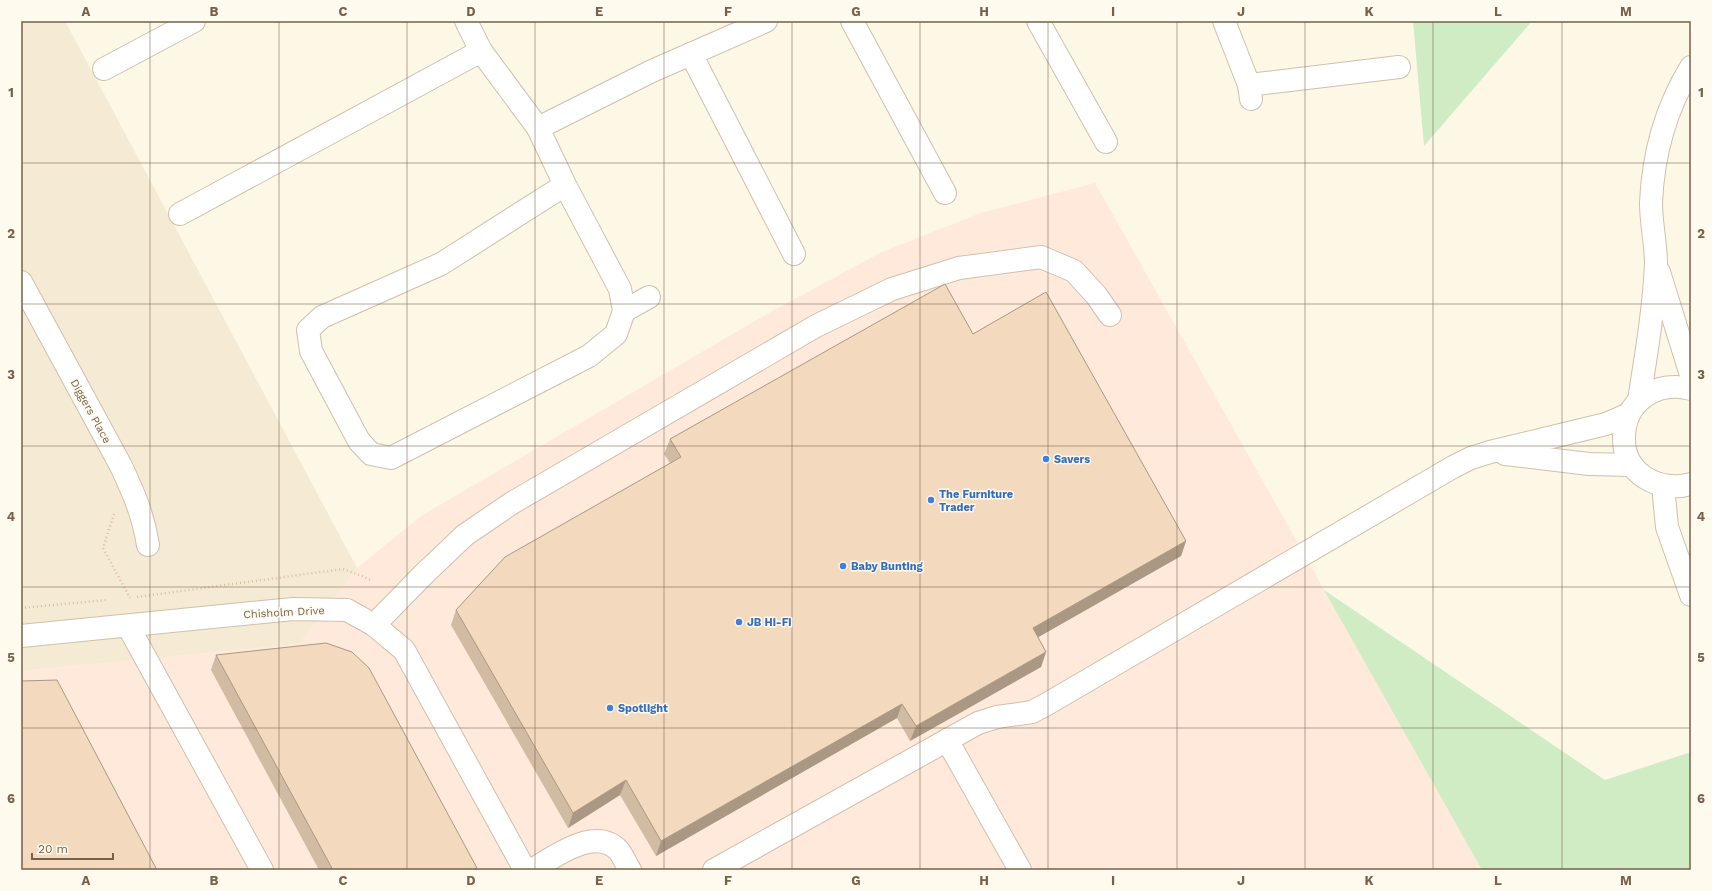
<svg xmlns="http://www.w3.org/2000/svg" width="1712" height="891" font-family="'Work Sans',sans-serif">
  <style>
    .residential { fill: #f5ead4 }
    .commercial { fill: #fee9da }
    .green { fill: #cfecc4 }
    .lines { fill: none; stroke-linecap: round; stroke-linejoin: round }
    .minor-casing { stroke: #cfc0ac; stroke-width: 24 }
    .path { stroke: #d9bda0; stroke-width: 2.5; stroke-dasharray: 1 3; stroke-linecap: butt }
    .minor { stroke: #fff; stroke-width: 22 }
    .wall { fill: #d1bba3 }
    .shaded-wall { fill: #aa9884 }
    .building { fill: #f3d9bd; stroke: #aa9884 }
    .grid { fill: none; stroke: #78604a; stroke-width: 1; stroke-opacity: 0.55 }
    .shop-dot { fill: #3f7fe0; stroke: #fffaee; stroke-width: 1.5 }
    .labels { text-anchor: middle; stroke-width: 3; stroke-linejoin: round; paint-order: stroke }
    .street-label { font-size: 11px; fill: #78604a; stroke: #fffaee }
    .shop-label { font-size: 11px; font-weight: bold; fill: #366cbe; stroke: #fffaee; text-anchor: start }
    .neatline { fill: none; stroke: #78604a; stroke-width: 1.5 }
    .grid-label { font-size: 13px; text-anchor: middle; font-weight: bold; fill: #78604a }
  </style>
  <rect width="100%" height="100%" fill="#fdf7e6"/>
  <polygon class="residential" points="21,21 65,21 357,568 299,644 21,671"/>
  <polygon class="commercial" points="1095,183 1482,870 21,870 21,671 299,644 357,568 421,516 767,314 882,252 981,213"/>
  <g class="green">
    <polygon points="1413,21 1532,21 1424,146"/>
    <polygon points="1324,590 1605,780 1691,752 1691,870 1482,870"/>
  </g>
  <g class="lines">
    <defs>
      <g id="minor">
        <polyline points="466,21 481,51 538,128 565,185 620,289 624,311 616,334 589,356 391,458 371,454 359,441 311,351 308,330 322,317 441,264 565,185"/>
        <polyline points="852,21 945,193"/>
        <polyline points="1038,21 1106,142"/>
        <polyline points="1224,21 1249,85 1251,99"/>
        <polyline points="691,54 794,254"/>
        <polyline points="104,69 194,21"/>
        <polyline points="1249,85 1399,67"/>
        <polyline points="538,128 652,71 766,21"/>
        <polyline points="180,214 481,51"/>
        <polyline points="1659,272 1691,375"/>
        <path d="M21 282 121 466C134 494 143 514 148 545"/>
        <polyline points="624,311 649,297"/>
        <path d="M1691 389C1657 380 1624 401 1624 438 1623 474 1660 493 1691 484"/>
        <path d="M1639 400C1646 356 1654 308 1656 264 1656 244 1651 223 1651 203 1653 156 1666 108 1691 67"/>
        <polyline points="1505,454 1589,464 1632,465"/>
        <polyline points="1663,486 1667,527 1691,595"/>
        <polyline points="374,625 425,573 465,535 512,503 816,326 892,289 959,268 1041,257 1074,271 1096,295 1110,315"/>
        <polyline points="128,626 262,870"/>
        <polyline points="21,636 293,609 347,610 374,625 404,650 525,870"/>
        <polyline points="947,740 1020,870"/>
        <path d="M532 870C554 857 596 825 619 851 623 856 626 864 630 870"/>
        <polyline points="714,870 978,723 997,717 1032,712 1047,704 1453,467 1471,458 1490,452 1606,424 1629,414"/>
      </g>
    </defs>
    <use href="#minor" class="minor-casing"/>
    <g class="path">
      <polyline points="114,514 103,548 130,598"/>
      <polyline points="137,597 343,569 362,576 372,581"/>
      <polyline points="21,608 106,600"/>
    </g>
    <use href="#minor" class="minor"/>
  </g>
  <g class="wall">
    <polygon points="973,334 1186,541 1181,556 1038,637 1046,652 1041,667 960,713 910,741 897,718 656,856 620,795 568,828 451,625 456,610 670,463 664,454 670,439"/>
    <polygon points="216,655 477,868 476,870 319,870 211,670"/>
  </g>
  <g class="shaded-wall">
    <polygon points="1186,541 1181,556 1028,643 1033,628"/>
    <polygon points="1046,652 1041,667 910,741 916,726"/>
    <polygon points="902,704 897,718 656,856 661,841"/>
    <polygon points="626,780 620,795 568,828 573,813"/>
  </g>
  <g class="building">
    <polygon points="945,284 973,334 1046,292 1186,541 1033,628 1046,652 965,698 916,726 902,704 661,841 626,780 573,813 456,610 505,557 681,457 670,439"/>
    <polygon points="326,643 352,652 369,668 477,868 473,870 333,870 216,655"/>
    <polygon points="57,680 157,870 21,870 21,681"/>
  </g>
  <path class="grid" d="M150 21V870M279 21V870M407 21V870M535 21V870M664 21V870M792 21V870M920 21V870M1048 21V870M1177 21V870M1305 21V870M1433 21V870M1562 21V870M21 163H1691M21 304H1691M21 446H1691M21 587H1691M21 728H1691"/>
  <g class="shop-dot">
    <circle cx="1046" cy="459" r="4"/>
    <circle cx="931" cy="500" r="4"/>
    <circle cx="843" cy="566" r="4"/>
    <circle cx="739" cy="622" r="4"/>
    <circle cx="610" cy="708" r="4"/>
  </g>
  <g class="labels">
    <g class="street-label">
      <text transform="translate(91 411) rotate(61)" y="4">Diggers Place</text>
      <text transform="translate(284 612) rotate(-3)" y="4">Chisholm Drive</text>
    </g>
    <g class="shop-label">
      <text x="1054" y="463">Savers</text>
      <text x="939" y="498">The Furniture<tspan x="939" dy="13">Trader</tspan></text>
      <text x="851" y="570">Baby Bunting</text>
      <text x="747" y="626">JB Hi-Fi</text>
      <text x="618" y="712">Spotlight</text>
    </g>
  </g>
  <rect width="1712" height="891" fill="none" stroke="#fffaee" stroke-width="44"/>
  <path d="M32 853v6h81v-6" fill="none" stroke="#78604a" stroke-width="2"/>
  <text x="38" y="853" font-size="12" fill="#78604a" stroke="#fffaee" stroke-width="3" paint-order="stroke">20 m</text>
  <rect x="22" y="22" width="1668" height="847" class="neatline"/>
  <g class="grid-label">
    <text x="86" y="16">A</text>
    <text x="214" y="16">B</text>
    <text x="343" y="16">C</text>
    <text x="471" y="16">D</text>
    <text x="599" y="16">E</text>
    <text x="728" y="16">F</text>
    <text x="856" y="16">G</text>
    <text x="984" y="16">H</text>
    <text x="1113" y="16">I</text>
    <text x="1241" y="16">J</text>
    <text x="1369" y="16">K</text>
    <text x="1498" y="16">L</text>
    <text x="1626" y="16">M</text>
    <text x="11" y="97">1</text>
    <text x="1701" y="97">1</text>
    <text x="11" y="238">2</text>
    <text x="1701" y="238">2</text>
    <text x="11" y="379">3</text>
    <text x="1701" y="379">3</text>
    <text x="11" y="521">4</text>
    <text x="1701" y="521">4</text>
    <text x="11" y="662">5</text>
    <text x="1701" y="662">5</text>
    <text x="11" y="803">6</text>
    <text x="1701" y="803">6</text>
    <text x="86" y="885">A</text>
    <text x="214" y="885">B</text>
    <text x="343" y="885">C</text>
    <text x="471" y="885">D</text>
    <text x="599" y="885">E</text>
    <text x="728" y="885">F</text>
    <text x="856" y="885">G</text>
    <text x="984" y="885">H</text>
    <text x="1113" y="885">I</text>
    <text x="1241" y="885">J</text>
    <text x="1369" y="885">K</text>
    <text x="1498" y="885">L</text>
    <text x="1626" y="885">M</text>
  </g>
</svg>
